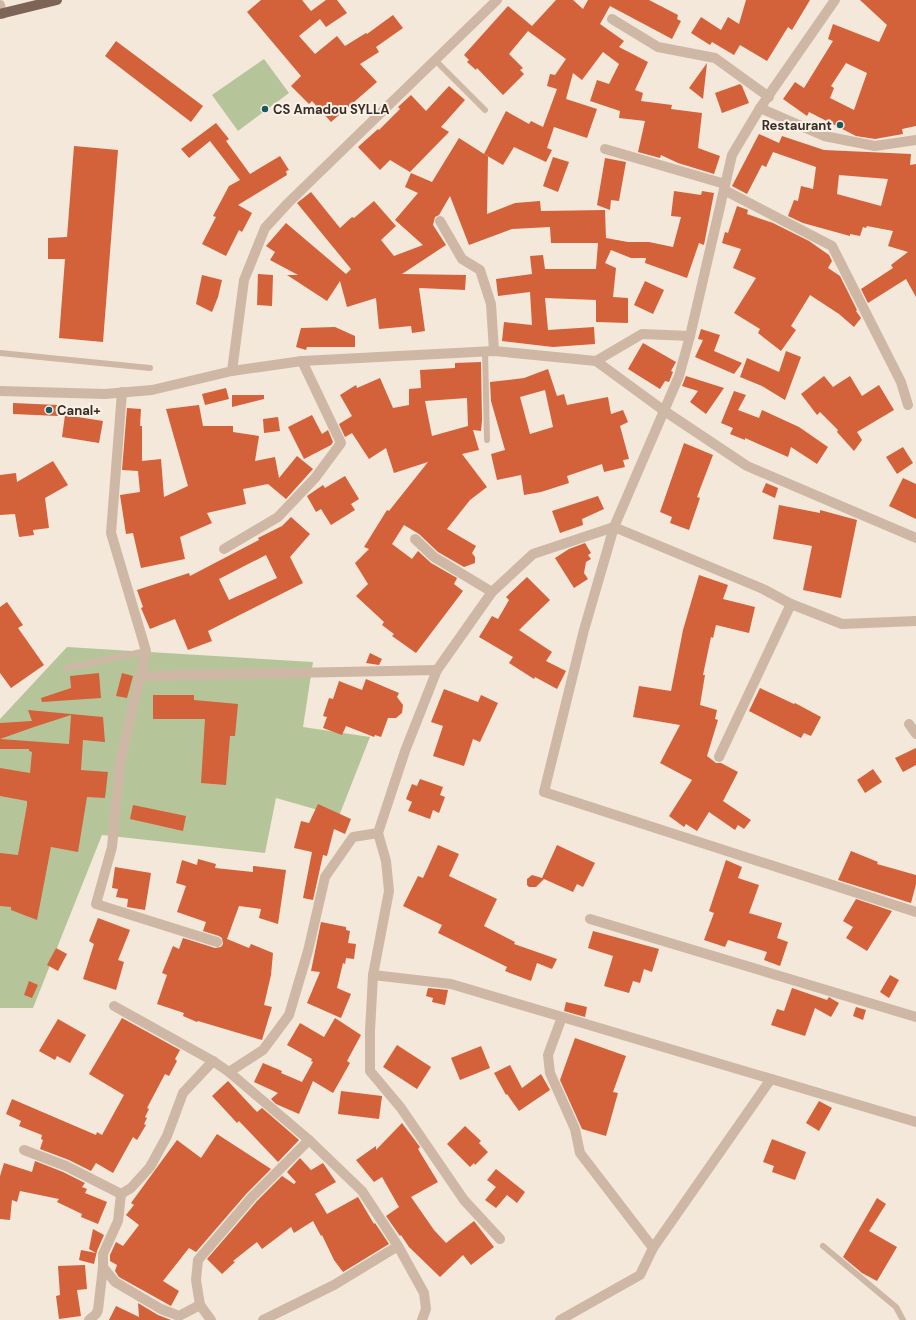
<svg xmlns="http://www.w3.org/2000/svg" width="916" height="1320" font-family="'DM Sans',sans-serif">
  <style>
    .green { fill: #b6c599 }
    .building { fill: #d3613a; fill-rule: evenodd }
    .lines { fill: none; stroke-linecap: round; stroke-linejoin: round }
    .lane { stroke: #ceb8a5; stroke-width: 6 }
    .street { stroke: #ceb8a5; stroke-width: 10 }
    .primary { stroke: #7d6456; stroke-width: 10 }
    .poi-dot { fill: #185a5f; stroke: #fbf2e7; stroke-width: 1.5 }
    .labels { text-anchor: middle; stroke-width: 4; stroke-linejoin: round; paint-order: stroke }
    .poi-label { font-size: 13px; font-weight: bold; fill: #392d27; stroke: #fbf2e7; text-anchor: start }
  </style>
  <rect width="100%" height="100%" fill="#f4e8da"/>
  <g class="green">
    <polygon points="264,59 289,93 238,131 212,95"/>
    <polygon points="67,647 313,662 303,727 370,737 339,816 276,798 265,853 102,835 33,1008 0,1008 0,719"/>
  </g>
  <g class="building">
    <polygon points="261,0 302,0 311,11 326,0 337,0 347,13 326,27 320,19 299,36 315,54 337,36 345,46 366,33 367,34 393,15 403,28 376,47 379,52 360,64 377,82 331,122 312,101 309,104 291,86 301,76 247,12"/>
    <polygon points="556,0 573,0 583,9 588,0 649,0 678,15 677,19 681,21 672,39 610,6 600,24 624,41 619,47 648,62 635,90 643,93 641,101 672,105 671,109 702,113 698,148 720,156 714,174 678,163 661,155 660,158 638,152 645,121 619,118 620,111 590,101 597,80 609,84 619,64 603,52 582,80 573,73 566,99 597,109 587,138 554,127 547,148 552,150 546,162 514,147 503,165 484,154 488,156 487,214 515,203 540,201 541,211 605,210 606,238 628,242 649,242 673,247 681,217 671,216 674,191 701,195 702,191 714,193 704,245 699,243 687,278 645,263 646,258 631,258 611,250 605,263 616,268 613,297 628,298 628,323 596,322 596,300 545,298 548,330 594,327 595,344 553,347 502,341 504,322 532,325 530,292 498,296 496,279 532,274 530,256 543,255 545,269 596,269 598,243 551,243 550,227 512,229 469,245 450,196 439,215 435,217 433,225 446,245 402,274 466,275 465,290 419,288 425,331 412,333 411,326 379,329 376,298 347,307 340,281 327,301 287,275 298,275 270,260 275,252 266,246 286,223 346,274 351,269 297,203 311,192 340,228 352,217 354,218 374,201 396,226 381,240 394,256 423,245 395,220 418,193 405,187 411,173 432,182 459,138 484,154 506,111 529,124 531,121 543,127 557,89 547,86 550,74 555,75 566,59 528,31 509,54 523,68 520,70 524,74 503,95 477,68 476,70 467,62 469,60 464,55 508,6 532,26"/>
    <polygon points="746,0 810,0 792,30 788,27 767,61 740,45 734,55 712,42 710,45 691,33 701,17 721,30 728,17 739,24"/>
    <path d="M860 0H916V126L902 129 903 134 875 139 856 136 809 112 807 116 783 99 795 82 804 88 833 41 828 39 833 24 879 42 887 25ZM846 63 867 73 854 110 830 98 834 88 831 86Z"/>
    <polygon points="116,41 203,106 191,122 105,56"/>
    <polygon points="707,63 703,99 689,88"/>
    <polygon points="740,84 742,86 749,103 722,113 715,93"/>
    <polygon points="449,86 465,100 441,127 449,132 410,172 390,160 380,170 358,147 378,129 379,130 400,109 398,107 411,95 426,111"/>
    <polygon points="216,123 229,139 226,141 250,174 280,156 289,170 286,171 287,175 238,205 252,213 242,232 239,230 226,256 202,244 216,217 213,216 229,186 240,180 210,141 189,158 181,149"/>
    <path d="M759 134 779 143 782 136 824 150 911 154 910 165 916 164V297L906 279 868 303 861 289 893 268 891 265 908 252 888 246 893 231 867 226 866 228 863 227 860 236 850 234V236L803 223 788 216 794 200 798 201 801 186 813 189 816 167 773 152 766 167 762 165 747 194 732 186ZM839 175 888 179 881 206 837 194Z"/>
    <polygon points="74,146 118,150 103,342 59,338 65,259 48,259 48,238 67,237"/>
    <polygon points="553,157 569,162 558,192 543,186"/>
    <polygon points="605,158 626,162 619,201 611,200 610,210 597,205"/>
    <polygon points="737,206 748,210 747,214 773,223 809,241 829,255 832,261 828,268 840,276 857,310 856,311 861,318 854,327 839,314 810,295 791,326 796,330 781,351 758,333 760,329 734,313 756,278 733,268 741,249 722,243 725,232 728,233"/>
    <polygon points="258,274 273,275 272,306 257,305"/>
    <polygon points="202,275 222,280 218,297 212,312 196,304"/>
    <polygon points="645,281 664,290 653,314 634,305"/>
    <polygon points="335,327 355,336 355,347 307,347 306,350 296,347 301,328"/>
    <polygon points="701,329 720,335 714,351 742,363 734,374 695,357 703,340 698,339"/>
    <polygon points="643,343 676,362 671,371 673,372 669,382 665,381 660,389 628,369"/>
    <polygon points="786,351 801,357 785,400 762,386 740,377 747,358 779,372"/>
    <path d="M481 362 482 420 481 431 473 430 479 450 462 454 487 487 470 500 447 529 476 546 472 553 475 557V563L464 567 438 552 419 534 404 525 392 544 412 559 418 551 431 563 457 578 454 584 463 591 416 653 392 636 394 634 382 625 384 622 356 596 368 584 355 563 369 549 364 547 387 510 389 511 428 462 394 473 386 448 369 459 352 433 345 437 339 424 352 416 340 395 356 385 357 388 380 378 393 408 409 405V389L421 388 420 370 455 368V363ZM467 398 468 426 432 436 425 401Z"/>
    <path d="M548 369 557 396 564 394 567 405 608 397 611 414 623 410 628 422 620 426 629 459 623 460 625 467 604 472 602 464 567 476 569 483 541 492 524 495 521 475 497 480 491 454 505 450 491 401 490 382 524 378ZM545 390 553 427 530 434 520 397Z"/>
    <polygon points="686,376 724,388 706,414 690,402 698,391 682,386"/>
    <polygon points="824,376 833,387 850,376 862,396 879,385 894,410 857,432 862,440 854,451 837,432 838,430 820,412 817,415 801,394"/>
    <polygon points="226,388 229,399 205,405 202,394"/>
    <polygon points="734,391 746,395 738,410 759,418 762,410 799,427 828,447 817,464 791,447 788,457 745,438 745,440 730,434 733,428 721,423"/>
    <polygon points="232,395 264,395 264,399 232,407"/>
    <polygon points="13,403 58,405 58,416 13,414"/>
    <polygon points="199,405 203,426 233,426 233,432 259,436 255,461 275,457 279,478 297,456 313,469 286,499 268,484 243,489 246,504 207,513 212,523 180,537 185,559 141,568 133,533 126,534 120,495 140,492 138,471 122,470 127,408 141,409 140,426 142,426 142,461 161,459 164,497 188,486 166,409"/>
    <polygon points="65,415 103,421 99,443 62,437"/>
    <polygon points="312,415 322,434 328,430 333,442 331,445 304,459 288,427"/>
    <polygon points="278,417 280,431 264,433 263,419"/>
    <polygon points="684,443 713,455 697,497 700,498 689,530 670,523 672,517 660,512"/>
    <polygon points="903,447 913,463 897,474 886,457"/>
    <polygon points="53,461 68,485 45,498 49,528 33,530 34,535 19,537 15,514 0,515 0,475 16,473 17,482"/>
    <polygon points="345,476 359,499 351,504 355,510 331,525 321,509 316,512 307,496 323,485 325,488"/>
    <polygon points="903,478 916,484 916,519 889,506"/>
    <polygon points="766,483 778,488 775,498 762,492"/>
    <polygon points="598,496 604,509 582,519 583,525 560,533 552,511"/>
    <polygon points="779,505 820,513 820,510 857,520 841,598 803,590 812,546 773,539"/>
    <path d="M291 517 310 534 290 557 303 583 208 631 212 641 188 650 175 619 150 629 141 608 143 607 137 590 189 573 190 576 259 540 258 538 282 526ZM266 555 277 578 229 600 219 579Z"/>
    <polygon points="585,543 591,553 588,555 591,559 586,562 584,573 588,579 574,588 555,558 569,549"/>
    <polygon points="699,575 728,585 723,599 755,607 749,633 716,625 713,638 711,637 703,675 705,675 700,705 717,710 715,719 718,720 707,756 716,763 721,763 738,772 723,801 751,820 744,829 738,825 735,830 709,812 697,831 686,824 684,827 669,816 692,780 660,763 680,725 633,717 639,686 671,691 683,630"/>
    <polygon points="527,577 550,600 519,630 552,652 546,661 566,671 557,689 535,677 534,679 509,663 513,657 479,637 492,616 498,619 509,600 506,597"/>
    <polygon points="7,602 23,625 18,628 44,665 11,688 0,673 0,607"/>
    <polygon points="370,653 382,659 379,665 366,663"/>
    <polygon points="99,673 101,698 42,702 41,698 71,688 70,676"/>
    <polygon points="122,673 133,676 127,698 116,696"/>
    <polygon points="366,679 399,693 397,697 403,705 402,713 396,718 388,718 381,737 375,735 374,737 346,726 342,735 323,728 327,717 323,716 329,698 333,699 339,681 362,690"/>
    <polygon points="760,688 794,704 795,703 821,717 811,736 804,733 801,738 749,711"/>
    <polygon points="444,689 478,702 481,695 498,703 480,742 473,739 464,766 433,756 443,726 431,722"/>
    <polygon points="153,695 194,695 194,700 238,704 235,736 230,736 226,785 201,783 205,719 153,719"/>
    <path d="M28 710 103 717 105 742 83 740 81 770 108 772 105 798 87 797 78 852 51 847 37 920 11 910V907L0 906V853L18 855 27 805V801L0 796V768L30 773 32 752 29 751V749H0V723L32 721ZM71 715 69 744 0 739 34 727Z"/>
    <polygon points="916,748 916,765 903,772 895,758"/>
    <polygon points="873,769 882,782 865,793 857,780"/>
    <polygon points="420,779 443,787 440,795 445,797 439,813 433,810 430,819 408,811 412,802 406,799 412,784 417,786"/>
    <polygon points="318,804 351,819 345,834 334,829 327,856 323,855 313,900 303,898 312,852 294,848 301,821 309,823"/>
    <polygon points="133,805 186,816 183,831 130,819"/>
    <polygon points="438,845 459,854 449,876 497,899 484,926 515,942 514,944 557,959 552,969 537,963 531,981 505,971 507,967 438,933 442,925 403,906 418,876 423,878"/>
    <polygon points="557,845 595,863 583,887 577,884 573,892 544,879 536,887 529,887 527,885 527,879 532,875 542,878"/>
    <polygon points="851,851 878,862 877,864 916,875 916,884 911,903 838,880"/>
    <polygon points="198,859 216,864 215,868 253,872 253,866 286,870 278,924 259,918 261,909 239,906 227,939 249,948 251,944 273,953 271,975 264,1005 272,1007 262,1040 198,1021 197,1022 183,1016 184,1013 157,1004 167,975 162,973 173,946 179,949 183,938 215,948 221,947 223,944 222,938 219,936 203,931 206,922 177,912 186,886 176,883 182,860 197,865"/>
    <polygon points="726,860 742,867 738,878 759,885 749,913 782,923 777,938 788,942 780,966 764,960 767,952 728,940 725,947 704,940 714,913 709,911"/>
    <polygon points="115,867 151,873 145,910 127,907 128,899 116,897 118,889 112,888"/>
    <polygon points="856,899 892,911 867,951 846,938 853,927 843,921"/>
    <polygon points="98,918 130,930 118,960 124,962 116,990 83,979 94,944 89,941"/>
    <polygon points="321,922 346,927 346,930 350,931 348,943 356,944 354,959 346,958 345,964 343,963 337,988 351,994 341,1018 307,1003 320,972 311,971"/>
    <polygon points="593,931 659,949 652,972 644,969 640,983 633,981 629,993 604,986 613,956 588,948"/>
    <polygon points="56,948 67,954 58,971 47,965"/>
    <polygon points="890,975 899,980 889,998 880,992"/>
    <polygon points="29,981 38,985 32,998 24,995"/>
    <polygon points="428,988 448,990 445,1005 432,1002 433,998 426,996"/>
    <polygon points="792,988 827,1000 829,997 832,999 839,1003 831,1017 815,1008 805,1036 771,1025 777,1009 784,1011"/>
    <polygon points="566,1002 587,1007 585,1017 564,1011"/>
    <polygon points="856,1007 866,1010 863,1020 853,1016"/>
    <polygon points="122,1018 180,1050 175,1059 177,1061 169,1076 165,1074 147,1108 149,1109 145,1117 147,1118 144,1124 146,1125 137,1140 133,1137 113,1173 96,1163 91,1171 69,1160 40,1149 43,1140 41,1139 42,1135 19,1126 21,1121 6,1114 12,1099 96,1135 97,1132 102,1135 124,1095 89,1074"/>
    <polygon points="335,1018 361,1035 347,1061 350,1063 333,1093 313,1081 299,1114 276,1104 271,1099 278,1093 254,1082 263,1063 282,1071 281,1073 302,1082 313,1062 311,1061 312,1059 287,1045 300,1023 324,1037"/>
    <polygon points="58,1019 86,1035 70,1063 57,1056 55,1060 39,1051"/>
    <polygon points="575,1038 626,1056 613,1092 618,1093 606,1136 582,1129 560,1080"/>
    <polygon points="397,1045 431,1067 417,1089 383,1067"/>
    <polygon points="481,1046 490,1068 460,1080 451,1058"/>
    <polygon points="510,1065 522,1088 541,1074 550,1090 519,1111 507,1094 506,1095 494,1073"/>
    <polygon points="228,1081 257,1112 262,1108 299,1140 278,1162 239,1121 237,1123 212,1096"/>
    <polygon points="341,1091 382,1096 379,1119 338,1114"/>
    <polygon points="819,1101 832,1108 819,1131 806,1123"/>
    <polygon points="402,1123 420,1147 418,1149 438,1182 411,1197 434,1230 446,1243 474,1221 494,1247 471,1265 463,1255 440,1277 409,1247 401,1235 400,1236 386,1216 399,1207 382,1177 374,1182 356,1160 376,1146 376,1150"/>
    <polygon points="465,1126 481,1141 479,1143 488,1152 475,1165 474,1163 470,1167 447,1144"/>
    <polygon points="217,1134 271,1169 247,1193 196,1252 189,1248 163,1281 179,1291 171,1306 119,1277 115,1271 117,1265 110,1261 110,1255 116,1242 123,1246 139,1225 126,1215 134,1205 131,1203 177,1140 201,1158"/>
    <polygon points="772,1139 806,1152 795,1180 772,1172 774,1166 763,1162"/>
    <polygon points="300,1158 311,1170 323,1163 336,1182 315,1194 327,1214 358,1197 374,1224 375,1223 389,1244 343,1272 334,1260 322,1235 321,1236 313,1221 294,1233 291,1227 262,1249 257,1242 233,1261 235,1262 222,1274 207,1259 257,1201 282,1176 294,1184 296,1182 287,1172"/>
    <polygon points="35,1161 63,1172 85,1183 82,1187 87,1189 85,1193 107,1202 98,1224 81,1217 82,1214 57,1202 59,1199 20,1191 17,1202 12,1200 10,1220 0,1219 0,1176 4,1163 32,1172"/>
    <polygon points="496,1169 525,1192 517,1203 507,1195 496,1208 485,1200 496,1187 487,1180"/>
    <polygon points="877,1198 886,1204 869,1231 897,1247 877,1281 862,1273 843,1257"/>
    <polygon points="93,1229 104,1235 97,1251 94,1264 79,1260 81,1250 96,1253 89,1249"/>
    <polygon points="85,1265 87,1289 77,1290 81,1316 59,1319 56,1296 60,1295 58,1266"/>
    <polygon points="138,1303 158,1315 171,1320 109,1320 116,1306 139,1317"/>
  </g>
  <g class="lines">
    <g class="lane">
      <polyline points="435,60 485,110"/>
      <polyline points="485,351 487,440"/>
      <polyline points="0,353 150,368"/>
      <polyline points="67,668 146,651"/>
      <polyline points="823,1246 896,1307 903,1320"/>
    </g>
    <g class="street">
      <polyline points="835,0 760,108 732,155 690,336 679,376 614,527 584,630 544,792 916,912"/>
      <polyline points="0,5 2,14"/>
      <polyline points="612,19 658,47 715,58 769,97"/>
      <polyline points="760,108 824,136 875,146 916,140"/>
      <polyline points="605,149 725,184"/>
      <polyline points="724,190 832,246 901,382 908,405"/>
      <polyline points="440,221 462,259 480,270 491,304 494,351"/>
      <polyline points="596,361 642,334 690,336"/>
      <polyline points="232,371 244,280 265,228 288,203 497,0"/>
      <polyline points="0,391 105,394 152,390 232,371 302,361 494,351 596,361 663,410 747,466 916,538"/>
      <polyline points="122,392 111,533 146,651 120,762 112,847 96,904 217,942"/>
      <polyline points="415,539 434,557 492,592"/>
      <polyline points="224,549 278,517 315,478 341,443 302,361"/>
      <polyline points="140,676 437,670"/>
      <polyline points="909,724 916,734"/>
      <polyline points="719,757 791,604"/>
      <polyline points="590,919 916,1017"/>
      <polyline points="373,975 451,984 916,1122"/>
      <polyline points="114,1006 213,1061 229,1072 309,1140 362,1191 398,1246 424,1293 426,1309 422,1320"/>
      <polyline points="562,1017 548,1055 550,1073 575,1129 580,1153 653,1248"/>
      <polyline points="229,1072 263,1050 289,1015 308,951 325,877 353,837 378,833"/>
      <polyline points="24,1150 66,1166 121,1194 131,1188 150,1167 167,1136 183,1093 213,1061"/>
      <polyline points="121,1194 118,1221 103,1254 103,1267 115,1282 161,1309 179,1316 200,1305 196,1280 198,1260 252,1197 309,1140"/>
      <polyline points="500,1239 464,1200 401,1108 370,1071 370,1031 373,975 389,891 386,861 378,833 405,751 437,670 492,592 533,554 614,527 763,589 791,604 842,624 916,621"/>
      <polyline points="200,1305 211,1320"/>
      <polyline points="89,1320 96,1314 98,1310 103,1267"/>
      <polyline points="263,1320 334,1285 398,1246"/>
      <polyline points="560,1320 640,1275 653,1248 771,1079"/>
    </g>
    <polyline class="primary" points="0,14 57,0"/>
  </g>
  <g class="poi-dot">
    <circle cx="265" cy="109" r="4"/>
    <circle cx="840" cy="125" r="4"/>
    <circle cx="49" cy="410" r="4"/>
  </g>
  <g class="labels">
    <g class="poi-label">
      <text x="273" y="114">CS Amadou SYLLA</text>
      <text x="832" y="130" text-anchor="end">Restaurant</text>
      <text x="57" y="415">Canal+</text>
    </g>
  </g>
</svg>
